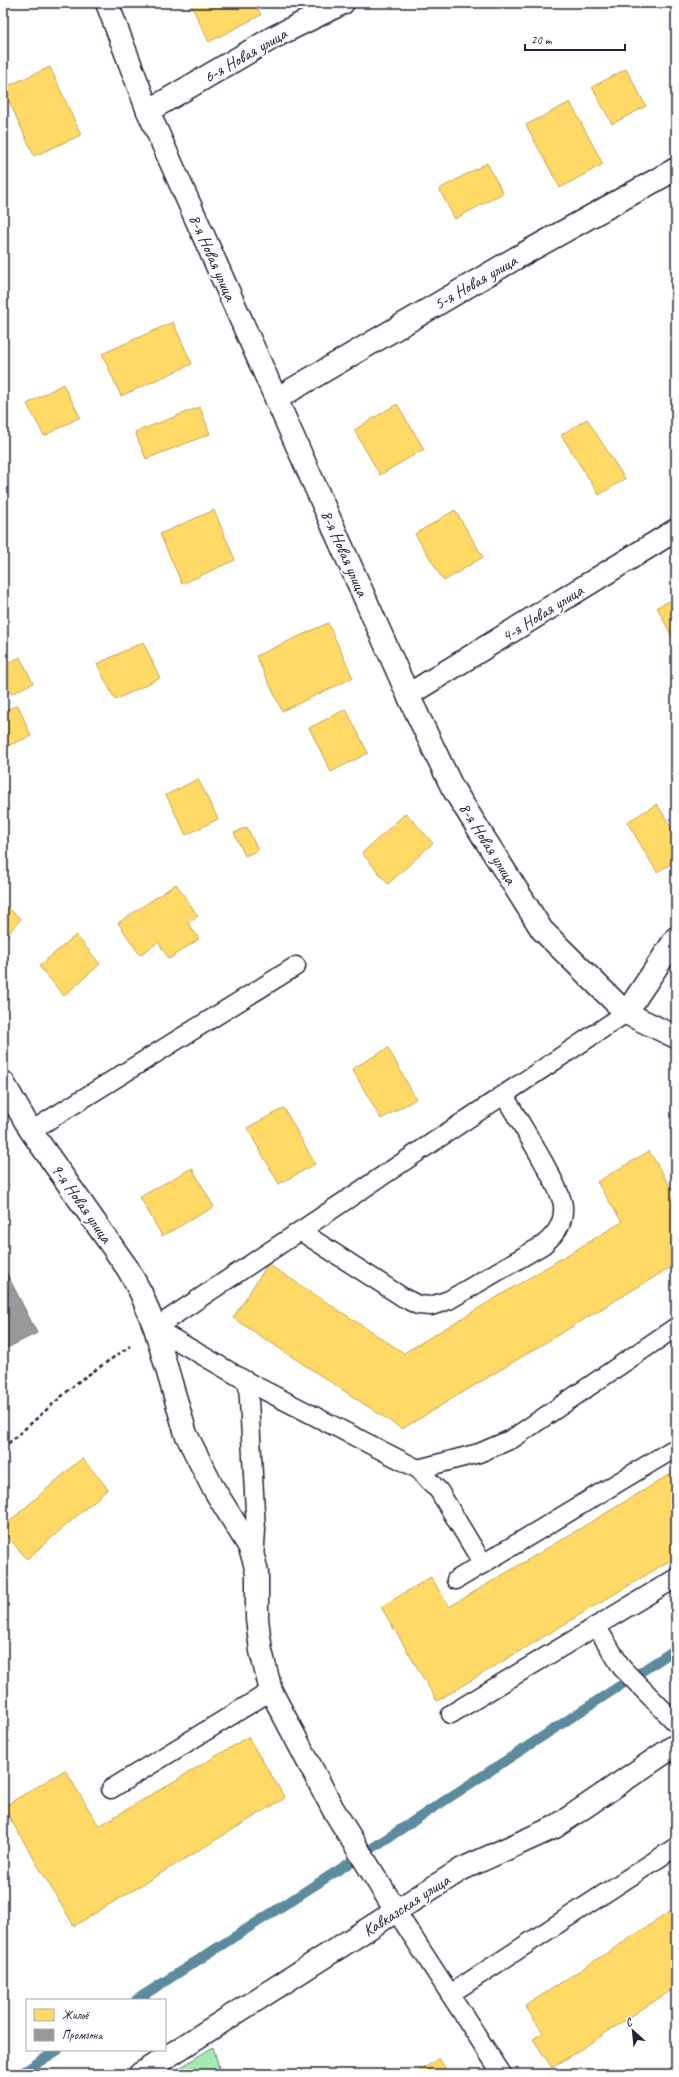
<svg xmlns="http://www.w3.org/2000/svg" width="679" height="2077" font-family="Caveat,sans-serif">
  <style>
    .green { fill: #a7e9b2; stroke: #648676 }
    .homes { fill: #ffd966; stroke: #bda259 }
    .industry { fill: #999; stroke: #75757d }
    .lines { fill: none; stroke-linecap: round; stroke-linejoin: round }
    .stream { stroke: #5b8b9d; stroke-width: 10 }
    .service-casing { stroke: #22223b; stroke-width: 21 }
    .minor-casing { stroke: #22223b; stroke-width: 25 }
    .path { stroke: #22223b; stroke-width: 2.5; stroke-dasharray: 4 3; stroke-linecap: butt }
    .service { stroke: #fff; stroke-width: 18 }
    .minor { stroke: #fff; stroke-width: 22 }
    .labels { text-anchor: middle; stroke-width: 4; stroke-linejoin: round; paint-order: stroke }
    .street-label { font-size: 17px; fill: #22223b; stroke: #fff }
  </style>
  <rect width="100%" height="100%" fill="#fff"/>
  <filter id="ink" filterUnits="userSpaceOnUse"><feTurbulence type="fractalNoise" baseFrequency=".025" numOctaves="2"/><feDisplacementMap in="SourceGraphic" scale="8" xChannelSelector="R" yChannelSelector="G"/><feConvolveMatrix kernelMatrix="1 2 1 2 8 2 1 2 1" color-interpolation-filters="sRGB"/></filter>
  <g filter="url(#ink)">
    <polygon class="green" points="213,2047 221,2074 170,2074"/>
    <g class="homes">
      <polygon points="190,3 255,3 261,15 209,42"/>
      <polygon points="50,67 81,135 34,156 3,88"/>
      <polygon points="626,69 646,106 612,124 592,87"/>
      <polygon points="570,102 603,164 560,188 526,125"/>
      <polygon points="487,163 503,193 455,219 439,189"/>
      <polygon points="173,322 192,364 121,396 102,354"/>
      <polygon points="63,384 80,417 44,436 27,404"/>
      <polygon points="397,404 424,449 380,475 354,430"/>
      <polygon points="200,407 210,434 146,459 135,432"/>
      <polygon points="587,419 625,479 599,495 561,435"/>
      <polygon points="214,510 235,560 182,584 160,534"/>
      <polygon points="455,510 483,557 444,581 415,534"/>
      <polygon points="676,598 676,645 657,607"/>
      <polygon points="328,623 353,678 282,711 256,656"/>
      <polygon points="143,642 160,678 115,700 97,664"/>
      <polygon points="20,657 33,683 11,694 3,678 3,666"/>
      <polygon points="18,705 31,736 3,748 3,711"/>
      <polygon points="346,709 368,753 331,772 309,728"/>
      <polygon points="198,779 218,819 186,835 166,795"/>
      <polygon points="657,804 676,835 676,861 657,872 627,822"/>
      <polygon points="406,813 433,843 388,884 362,853"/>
      <polygon points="247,827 258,850 245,856 234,833"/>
      <polygon points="176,884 198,916 188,923 199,939 169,959 158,942 140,955 118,923"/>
      <polygon points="3,904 21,919 3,940"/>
      <polygon points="76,935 100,964 64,996 39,966"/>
      <polygon points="388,1048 416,1099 381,1119 352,1069"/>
      <polygon points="284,1108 315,1164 279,1184 247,1128"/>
      <polygon points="649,1151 676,1196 676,1264 402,1429 233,1318 268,1264 404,1353 622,1222 597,1182"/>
      <polygon points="192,1168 214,1207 162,1236 140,1197"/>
      <polygon points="82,1458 108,1489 27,1559 3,1532 3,1527"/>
      <polygon points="676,1471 676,1557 437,1701 381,1607 431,1577 449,1607"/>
      <polygon points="248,1737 285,1798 74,1926 3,1807 65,1770 99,1826"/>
      <polygon points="676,1908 676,1987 552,2068 533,2039 543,2033 525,2006"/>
      <polygon points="439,2058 449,2074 415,2074"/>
    </g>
    <polygon class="industry" points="3,1266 37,1333 3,1350"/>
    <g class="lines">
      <g class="stream">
        <polyline points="136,2000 351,1862 676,1649"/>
        <polyline points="20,2074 58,2050"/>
      </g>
      <defs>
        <g id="service">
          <polyline points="31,1131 296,966"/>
          <path d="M300 1231 404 1298 418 1305 431 1306 449 1300 543 1245C556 1234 564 1224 563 1206 562 1188 515 1115 504 1095"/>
          <polyline points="248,1382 155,1328 626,1013"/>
          <polyline points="418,1469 479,1453 512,1439 676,1327"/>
          <polyline points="254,1560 256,1530 248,1382 418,1469 439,1491 483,1564"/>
          <polyline points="456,1580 672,1450"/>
          <polyline points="596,1626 622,1668 676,1723"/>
          <polyline points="451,1714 676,1578"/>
          <polyline points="111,1789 271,1691"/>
          <polyline points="396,1911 502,2074"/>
          <polyline points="450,1994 676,1847"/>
        </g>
        <g id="minor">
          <polyline points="107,3 148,111 408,695 452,787 542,930 626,1013 676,1037"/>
          <polyline points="148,111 274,37 343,3"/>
          <polyline points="276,399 516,258 676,169"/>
          <polyline points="408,695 676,530"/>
          <polyline points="626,1013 676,938"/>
          <polyline points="3,1082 31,1131 128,1269 141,1293 155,1328 186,1434 212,1486 249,1546 254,1560 257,1573 257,1619 261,1651 271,1691 333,1809 396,1911"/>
          <polyline points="140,2074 462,1869 555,1827 676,1745"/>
        </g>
      </defs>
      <use href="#service" class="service-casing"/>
      <use href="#minor" class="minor-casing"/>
      <polyline class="path" points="3,1448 78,1382 130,1346"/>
      <use href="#service" class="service"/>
      <use href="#minor" class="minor"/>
    </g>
  </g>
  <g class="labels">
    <g class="street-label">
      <text transform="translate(245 55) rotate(-30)" y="6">6-я Новая улица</text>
      <text transform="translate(213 257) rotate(66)" y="6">8-я Новая улица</text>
      <text transform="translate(475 282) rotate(-30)" y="6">5-я Новая улица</text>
      <text transform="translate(345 553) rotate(66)" y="6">8-я Новая улица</text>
      <text transform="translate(542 613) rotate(-32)" y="6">4-я Новая улица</text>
      <text transform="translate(488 843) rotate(58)" y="6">8-я Новая улица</text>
      <text transform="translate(82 1203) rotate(55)" y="6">9-я Новая улица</text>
      <text transform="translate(406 1905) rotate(-33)" y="6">Кавказская улица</text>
    </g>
  </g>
  <rect width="679" height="2077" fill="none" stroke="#fff" stroke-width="16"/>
  <rect x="8" y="8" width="663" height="2061" fill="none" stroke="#22223b" stroke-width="1.5" filter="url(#ink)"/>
  <rect x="26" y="1999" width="140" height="52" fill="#ffffff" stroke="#a7a7b1"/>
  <rect x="34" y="2009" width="20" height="12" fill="#ffd966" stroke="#a7a7b1"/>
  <text x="62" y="2019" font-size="12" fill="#22223b">Жильё</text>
  <rect x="34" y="2029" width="20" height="12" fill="#999999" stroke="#a7a7b1"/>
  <text x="62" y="2039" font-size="12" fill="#22223b">Промзона</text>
  <g transform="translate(633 2031) rotate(333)" stroke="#ffffff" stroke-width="3" paint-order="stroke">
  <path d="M0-3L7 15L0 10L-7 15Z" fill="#22223b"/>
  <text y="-6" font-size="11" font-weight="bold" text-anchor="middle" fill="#22223b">С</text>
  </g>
  <path d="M525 44v6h100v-6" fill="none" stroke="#22223b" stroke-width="2"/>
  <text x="531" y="44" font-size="12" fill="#22223b" stroke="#ffffff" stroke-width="3" paint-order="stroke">20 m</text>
</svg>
